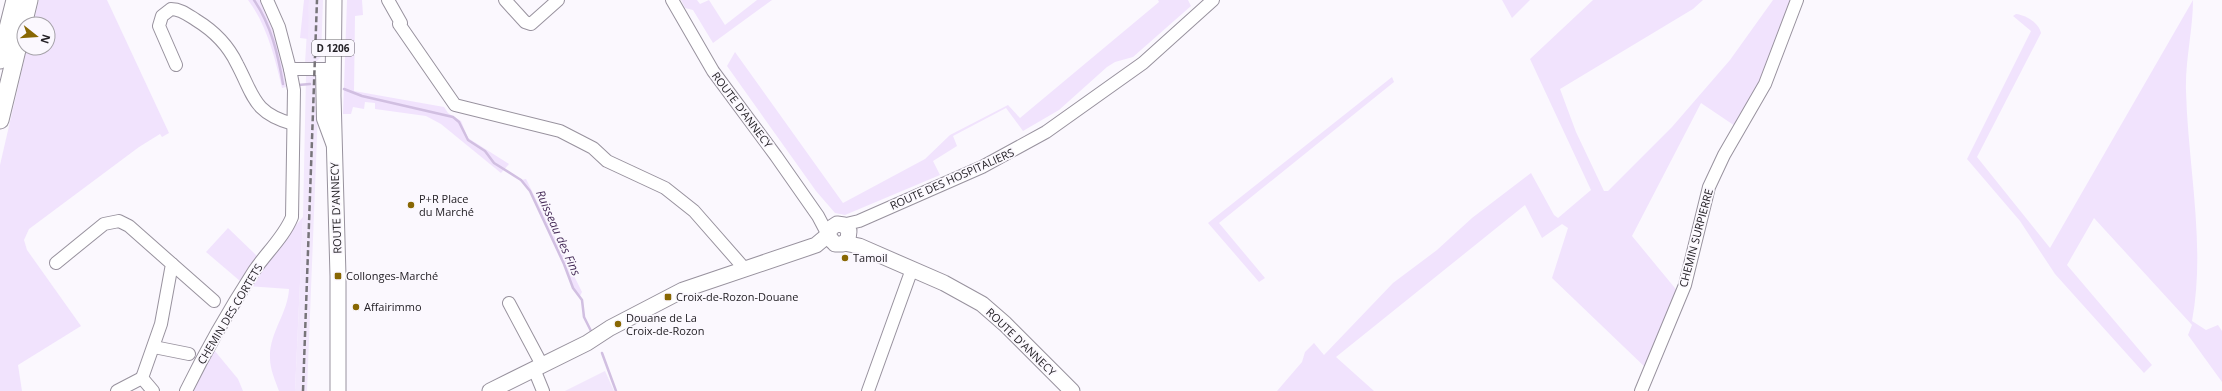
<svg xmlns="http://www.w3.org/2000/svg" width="2222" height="391" font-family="'Open Sans',sans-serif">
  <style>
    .built { fill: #f2e7fc }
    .green { fill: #f1e3fd }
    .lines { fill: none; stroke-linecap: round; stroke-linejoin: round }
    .stream { stroke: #d1bfe1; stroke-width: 2.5 }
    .minor-casing { stroke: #98929e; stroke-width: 14 }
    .major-casing { stroke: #98929e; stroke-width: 17 }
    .highway-casing { stroke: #98929e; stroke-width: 19 }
    .minor { stroke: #fff; stroke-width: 12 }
    .major { stroke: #fff; stroke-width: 15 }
    .highway { stroke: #fff; stroke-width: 17 }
    .rail { stroke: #777479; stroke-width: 2.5; stroke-dasharray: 6 3; stroke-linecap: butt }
    .poi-dot { fill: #886703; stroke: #fbf8fe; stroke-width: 1.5 }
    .labels { text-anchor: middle; stroke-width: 3.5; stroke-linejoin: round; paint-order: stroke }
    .shield { fill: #fbf8fe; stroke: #646267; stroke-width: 1 }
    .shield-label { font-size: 10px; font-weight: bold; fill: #242126 }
    .street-label { font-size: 11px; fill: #242126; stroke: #fbf8fe }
    .poi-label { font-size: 11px; fill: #242126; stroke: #fbf8fe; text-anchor: start }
    .water-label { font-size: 12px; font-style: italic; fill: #452b57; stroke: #fbf8fe }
  </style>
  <rect width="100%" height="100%" fill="#fbf8fe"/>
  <g class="built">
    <polygon points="309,0 323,0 321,57 316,62 310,63 305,63"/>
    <polygon points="311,74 318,77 318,112 307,391 295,391 303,217 306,75"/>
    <polygon points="605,371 614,391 565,391"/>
  </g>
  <g class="green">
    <polygon points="39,0 107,0 169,133 162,137 160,134 139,147 29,229 24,240 27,250 81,326 18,365 22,391 0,391 0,165 27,48 48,48 48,24 33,24"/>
    <path d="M248 0H261C276 25 283 58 286 87L282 88C275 58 267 25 248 0Z"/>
    <polygon points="304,0 309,0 308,39 300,38"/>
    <polygon points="347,0 362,0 363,15 355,16 354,91 444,107 448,113 461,121 468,138 509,164 501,173 441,124 426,116 375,109 375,103 365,102 364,109 353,107 351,114 343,114"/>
    <polygon points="681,0 697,0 700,4 709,0 725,25 757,0 772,0 713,43 693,10 685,8"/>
    <polygon points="1158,0 1188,0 1191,6 1133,57 1115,62 1107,67 1059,110 1023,131 1006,108 953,136 957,146 933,161 940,175 845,215 835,213 816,191 727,66 735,52 843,203 925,159 950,135 1008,105 1020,118 1159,2"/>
    <polygon points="1502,0 1530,0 1512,18"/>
    <polygon points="1593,0 1703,0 1693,9 1560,89 1576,132 1604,191 1608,191 1672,127 1730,60 1773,0 1794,0 1787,24 1738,128 1701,103 1632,236 1679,293 1647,369 1552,278 1568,228 1562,224 1542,238 1525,205 1336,357 1374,391 1277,391 1302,362 1305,352 1314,343 1324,355 1393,283 1437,250 1472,218 1531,173 1554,215 1558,218 1591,190 1530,59"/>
    <path d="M2193 0C2193 30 2185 61 2186 91 2188 167 2206 246 2192 321L2206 330 2218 325 2222 331V382L2188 335 2192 325 2094 218 2067 265 2152 365 2144 373 2055 274 2020 221 1967 159 2031 31 2013 16 2016 14C2026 15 2039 23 2041 33L1977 157 2050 248Z"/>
    <polygon points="1392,77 1394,82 1219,223 1265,278 1259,282 1208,223"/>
    <polygon points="526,179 582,292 580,296 573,288 564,264 530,191 521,180"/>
    <path d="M303 217 295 391H279C275 380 270 369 270 358 269 333 288 313 289 289L246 286 261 265Z"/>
    <polygon points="228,228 258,257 240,281 206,252"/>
    <polygon points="214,350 238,379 243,391 189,391"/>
  </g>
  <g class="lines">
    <g class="stream">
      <path d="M254 0C271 25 278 54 283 84"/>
      <polyline points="298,85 310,84"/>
      <polyline points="344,89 362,96 453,117 459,122 468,140 485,151 494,163 521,180 530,191 564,264 573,288 582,300 584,317 591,331"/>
      <polyline points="602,353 616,391"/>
    </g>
    <defs>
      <g id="minor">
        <polyline points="267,0 279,27 290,69 333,69"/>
        <polyline points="388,0 401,23 399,24 455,105 560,131 593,148 607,161 665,188 694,211 744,268"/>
        <polyline points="505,0 525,22 531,24 558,0"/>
        <polyline points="672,0 713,71 776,156 818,216 828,235"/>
        <path d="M176 65 159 26 162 16 171 9C181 9 188 15 196 20 214 31 228 45 237 64 254 96 253 113 293 124"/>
        <polyline points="322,69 323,119 333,146"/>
        <polyline points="842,225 859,221 982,167 1046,132 1143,63 1213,0"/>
        <polyline points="56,263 104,224 119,221 129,226 172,264 161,324 142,378 153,391"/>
        <polyline points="172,264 214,301"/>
        <polyline points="509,303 542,365"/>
        <polyline points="154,347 189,354"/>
        <polyline points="534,369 543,391"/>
        <polyline points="117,391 142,378"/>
        <path d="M186 391C206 350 229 310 254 271 266 253 284 237 292 217L294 90 290 69"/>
        <polyline points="868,391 912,269"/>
        <polyline points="1641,391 1685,285 1709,187 1724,155 1765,84 1797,0"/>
      </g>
      <g id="major">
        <polyline points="334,0 333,96 338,276 338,391"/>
        <polyline points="833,242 828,235 831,228 837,224 844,225 849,231 848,239 843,244 835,244"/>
        <polyline points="844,243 859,246 944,283 982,304 1005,324 1072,391"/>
        <polyline points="490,391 587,343 610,328 683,290 816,245 828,235"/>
      </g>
      <g id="highway">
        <polyline points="0,60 15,0"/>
        <polyline points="0,120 29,0"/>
      </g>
    </defs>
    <use href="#minor" class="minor-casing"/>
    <use href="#major" class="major-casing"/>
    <use href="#highway" class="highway-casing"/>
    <use href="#minor" class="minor"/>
    <use href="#major" class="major"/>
    <use href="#highway" class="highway"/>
    <polyline class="rail" points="303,391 317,0"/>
  </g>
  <g class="poi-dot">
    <circle cx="411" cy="205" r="4"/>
    <circle cx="845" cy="258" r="4"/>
    <rect x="334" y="272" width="8" height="8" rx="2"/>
    <rect x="664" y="293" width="8" height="8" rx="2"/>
    <circle cx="356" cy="307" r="4"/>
    <circle cx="618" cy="324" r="4"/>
  </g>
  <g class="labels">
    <rect class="shield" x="312" y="40" width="42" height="16" rx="3"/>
    <g class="shield-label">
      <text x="333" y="52">D 1206</text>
    </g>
    <g class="street-label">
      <text transform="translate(742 110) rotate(53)" y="4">ROUTE D'ANNECY</text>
      <text transform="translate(952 179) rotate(-24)" y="4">ROUTE DES HOSPITALIERS</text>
      <text transform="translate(336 208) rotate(-92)" y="4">ROUTE D'ANNECY</text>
      <text transform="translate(1696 238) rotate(-75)" y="4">CHEMIN SURPIERRE</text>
      <text transform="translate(230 314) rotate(-59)" y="4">CHEMIN DES CORTETS</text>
      <text transform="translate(1021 342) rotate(44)" y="4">ROUTE D'ANNECY</text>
    </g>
    <g class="poi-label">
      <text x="419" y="203">P+R Place<tspan x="419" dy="13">du Marché</tspan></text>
      <text x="853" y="262">Tamoil</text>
      <text x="346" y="280">Collonges-Marché</text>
      <text x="676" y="301">Croix-de-Rozon-Douane</text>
      <text x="364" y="311">Affairimmo</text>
      <text x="626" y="322">Douane de La<tspan x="626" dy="13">Croix-de-Rozon</tspan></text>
    </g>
    <g class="water-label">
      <text transform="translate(558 233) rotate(66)" y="4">Ruisseau des Fins</text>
    </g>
  </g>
  <g transform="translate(36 36) rotate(107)"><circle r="19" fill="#fbf8fe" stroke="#a5a2a8"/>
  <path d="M0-3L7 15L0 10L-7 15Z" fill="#886703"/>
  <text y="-6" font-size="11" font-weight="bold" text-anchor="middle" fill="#242126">N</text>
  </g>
</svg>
